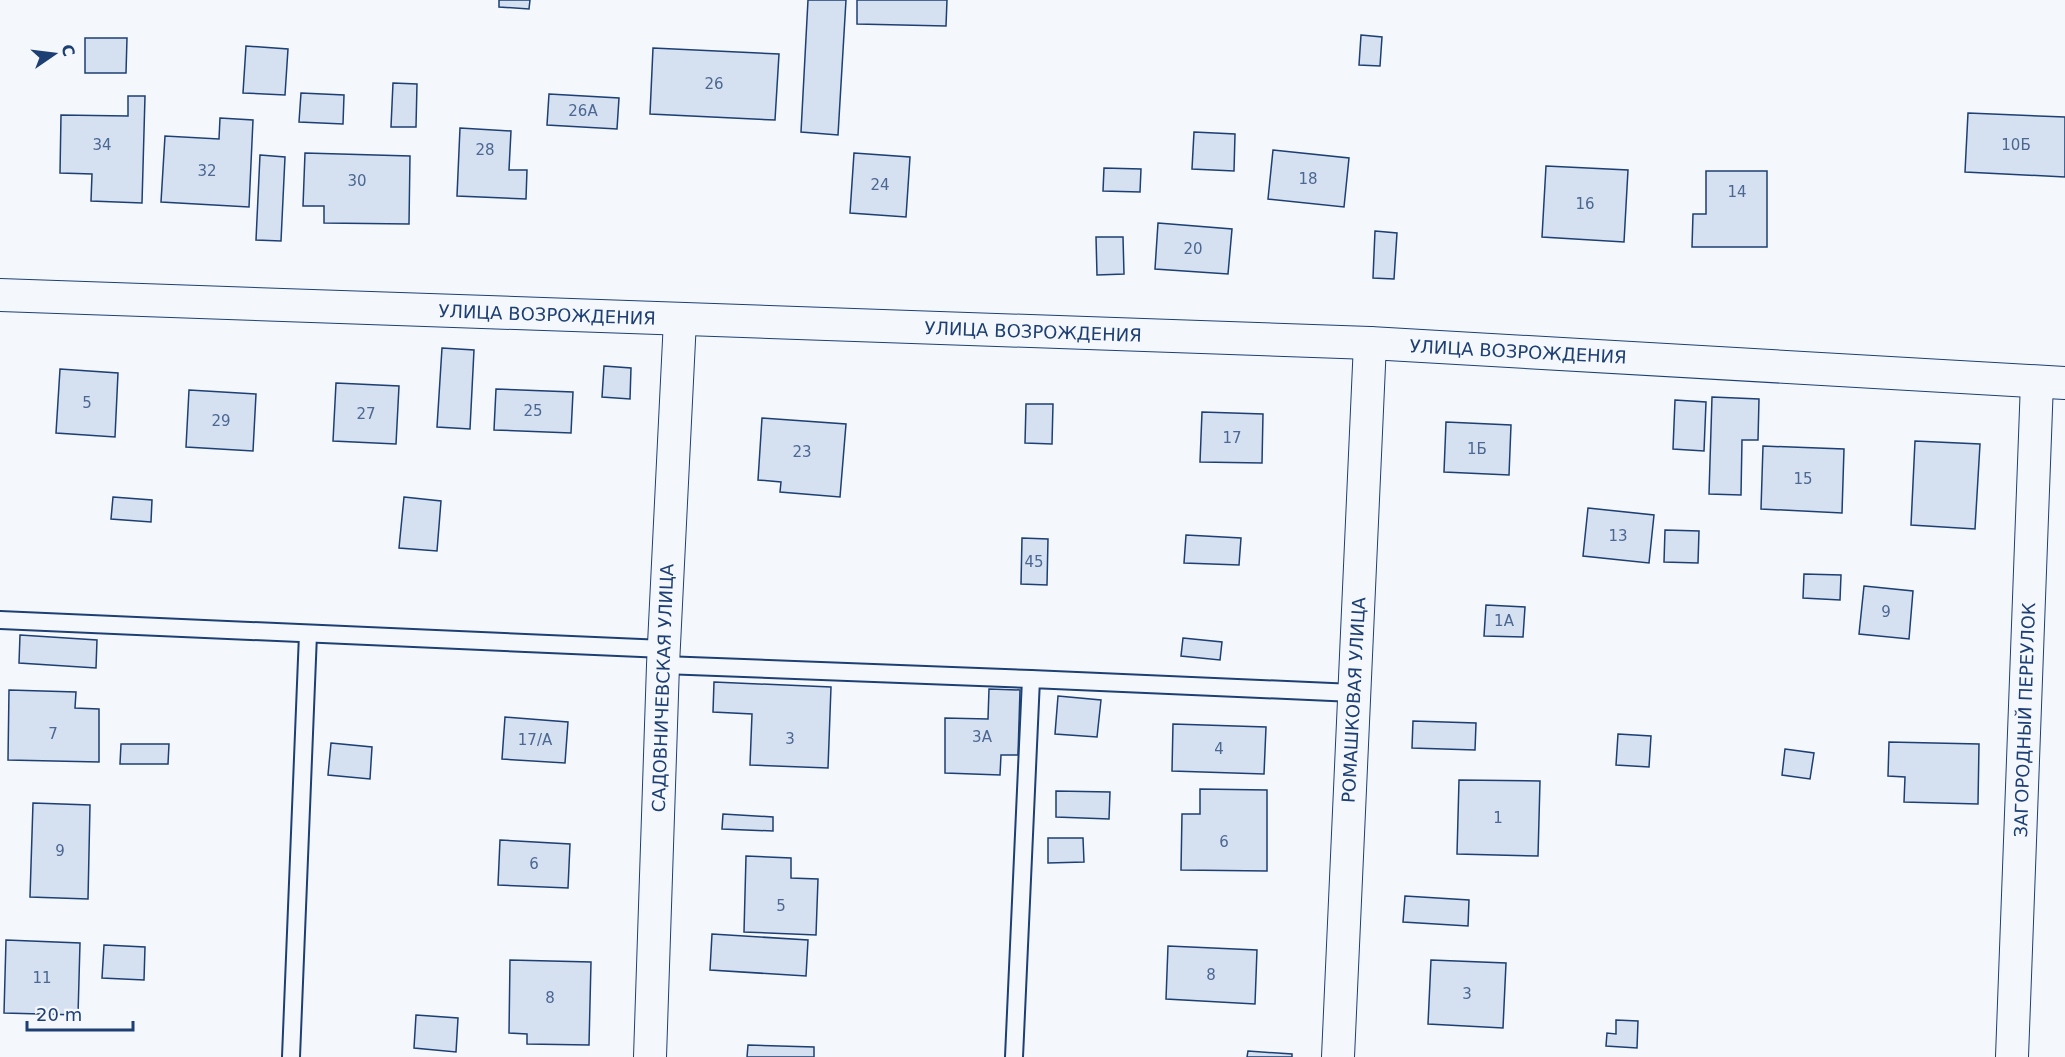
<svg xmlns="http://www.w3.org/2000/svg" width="2065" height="1057" font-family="'DejaVu Sans',sans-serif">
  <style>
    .building { fill: #d5e0f0; stroke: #1d3f73; stroke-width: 1.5 }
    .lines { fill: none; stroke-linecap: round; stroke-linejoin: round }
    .lane-casing { stroke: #1d3f73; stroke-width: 20 }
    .street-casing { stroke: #1d3f73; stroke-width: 34 }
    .lane { stroke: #f4f7fb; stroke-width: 16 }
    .street { stroke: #f4f7fb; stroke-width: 32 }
    .labels { text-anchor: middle; stroke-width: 4.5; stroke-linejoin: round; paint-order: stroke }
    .number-label { font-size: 15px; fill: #4b6792 }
    .street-label { font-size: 18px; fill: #1d3f73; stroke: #f4f7fb }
  </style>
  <rect width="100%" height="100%" fill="#f4f7fb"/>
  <g class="building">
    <polygon points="499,0 530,0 529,9 499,7"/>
    <polygon points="808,0 846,0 838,135 801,132"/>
    <polygon points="857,0 947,0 946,26 857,24"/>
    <polygon points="1361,35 1382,37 1380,66 1359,65"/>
    <polygon points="85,38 127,38 126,73 85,73"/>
    <polygon points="246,46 288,49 285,95 243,93"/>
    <polygon points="653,48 779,54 775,120 650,114"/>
    <polygon points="393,83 417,84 416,127 391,127"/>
    <polygon points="301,93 344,95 343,124 299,122"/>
    <polygon points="549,94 619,98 617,129 547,125"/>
    <polygon points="128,96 145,96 142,203 91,201 92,174 60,173 61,115 128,116"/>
    <polygon points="1968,113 2065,117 2065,177 1965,172"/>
    <polygon points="220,118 253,120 249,207 161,202 165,136 219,139"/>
    <polygon points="460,128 511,131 509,170 527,170 526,199 457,196"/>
    <polygon points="1194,132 1235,134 1234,171 1192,169"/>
    <polygon points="1273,150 1349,158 1344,207 1268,199"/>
    <polygon points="305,153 410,156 409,224 324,223 324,206 303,206"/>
    <polygon points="854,153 910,157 906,217 850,213"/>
    <polygon points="260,155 285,157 281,241 256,240"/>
    <polygon points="1546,166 1628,170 1624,242 1542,237"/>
    <polygon points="1104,168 1141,169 1140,192 1103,191"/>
    <polygon points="1706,171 1767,171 1767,247 1692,247 1693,214 1706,214"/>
    <polygon points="1158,223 1232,229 1228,274 1155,269"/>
    <polygon points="1375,231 1397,233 1394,279 1373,278"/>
    <polygon points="1096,237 1123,237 1124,274 1097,275"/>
    <polygon points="442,348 474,350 470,429 437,427"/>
    <polygon points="604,366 631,368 630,399 602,397"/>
    <polygon points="60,369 118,373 115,437 56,433"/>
    <polygon points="336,383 399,386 396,444 333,441"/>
    <polygon points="496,389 573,392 571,433 494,430"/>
    <polygon points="189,390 256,394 253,451 186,447"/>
    <polygon points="1712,397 1759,399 1758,440 1742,440 1741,495 1709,494"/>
    <polygon points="1675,400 1706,402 1704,451 1673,449"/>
    <polygon points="1026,404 1053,404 1052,444 1025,443"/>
    <polygon points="1202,412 1263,414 1262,463 1200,462"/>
    <polygon points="762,418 846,424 840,497 780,492 781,482 758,480"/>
    <polygon points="1446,422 1511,425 1509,475 1444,472"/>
    <polygon points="1915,441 1980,444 1975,529 1911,525"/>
    <polygon points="1763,446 1844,449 1842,513 1761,509"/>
    <polygon points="113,497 152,500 151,522 111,519"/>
    <polygon points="404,497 441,501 437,551 399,548"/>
    <polygon points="1588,508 1654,515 1649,563 1583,556"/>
    <polygon points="1665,530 1699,531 1698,563 1664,562"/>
    <polygon points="1186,535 1241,538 1239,565 1184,563"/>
    <polygon points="1022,538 1048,539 1047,585 1021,584"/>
    <polygon points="1804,574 1841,575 1840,600 1803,598"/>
    <polygon points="1864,586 1913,591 1909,639 1859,634"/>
    <polygon points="1486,605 1525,607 1523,637 1484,636"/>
    <polygon points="20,635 97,640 96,668 19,663"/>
    <polygon points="1183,638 1222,642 1220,660 1181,656"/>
    <polygon points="714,682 831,687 828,768 750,765 752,714 713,712"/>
    <polygon points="989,689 1020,690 1018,755 1001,755 1000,775 945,773 945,718 988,719"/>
    <polygon points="9,690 76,692 75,708 99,709 99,762 8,760"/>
    <polygon points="1058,696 1101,700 1097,737 1055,734"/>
    <polygon points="505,717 568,722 565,763 502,759"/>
    <polygon points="1413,721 1476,723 1475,750 1412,748"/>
    <polygon points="1173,724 1266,727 1264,774 1172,771"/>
    <polygon points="1618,734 1651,736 1649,767 1616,765"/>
    <polygon points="1889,742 1979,744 1978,804 1904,802 1905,777 1888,776"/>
    <polygon points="331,743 372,747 370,779 328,775"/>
    <polygon points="121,744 169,744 168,764 120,764"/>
    <polygon points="1785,749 1814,753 1810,779 1782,775"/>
    <polygon points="1459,780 1540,781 1538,856 1457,854"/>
    <polygon points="1200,789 1267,790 1267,871 1181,870 1182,814 1200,814"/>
    <polygon points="1056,791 1110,792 1109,819 1056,817"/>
    <polygon points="33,803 90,805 88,899 30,897"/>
    <polygon points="723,814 773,817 773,831 722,829"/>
    <polygon points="1048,838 1083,838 1084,862 1048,863"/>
    <polygon points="500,840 570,844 568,888 498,885"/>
    <polygon points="746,856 791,858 791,878 818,879 816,935 744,932"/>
    <polygon points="1405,896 1469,900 1468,926 1403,922"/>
    <polygon points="712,934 808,940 806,976 710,970"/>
    <polygon points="6,940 80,943 78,1015 4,1013"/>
    <polygon points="104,945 145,947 144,980 102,978"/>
    <polygon points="1168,946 1257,950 1255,1004 1166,999"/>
    <polygon points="510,960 591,962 589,1045 527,1044 527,1034 509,1033"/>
    <polygon points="1431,960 1506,963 1503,1028 1428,1024"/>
    <polygon points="416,1015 458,1018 456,1052 414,1048"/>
    <polygon points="1616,1020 1638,1021 1637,1048 1606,1046 1607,1033 1616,1034"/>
    <polygon points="748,1045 814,1047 814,1057 747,1057"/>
    <polygon points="1248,1051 1292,1054 1292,1057 1247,1057"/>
  </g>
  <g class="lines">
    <defs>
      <g id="lane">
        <polyline points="0,620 664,649"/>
        <polyline points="663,665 1031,679"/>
        <polyline points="291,1057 308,634"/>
        <polyline points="1014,1057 1031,679 1354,693"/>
      </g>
      <g id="street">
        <polyline points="0,295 1370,343 2065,383"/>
        <polyline points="650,1057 663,665 680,320"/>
        <polyline points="1338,1057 1370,343"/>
        <polyline points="2012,1057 2037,382"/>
      </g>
    </defs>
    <use href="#lane" class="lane-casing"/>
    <use href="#street" class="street-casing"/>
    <use href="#lane" class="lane"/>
    <use href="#street" class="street"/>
  </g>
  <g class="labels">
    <g class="number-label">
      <text x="714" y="89">26</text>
      <text x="583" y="116">26А</text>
      <text x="102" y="150">34</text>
      <text x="2016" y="150">10Б</text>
      <text x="485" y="155">28</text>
      <text x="207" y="176">32</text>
      <text x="1308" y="184">18</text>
      <text x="357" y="186">30</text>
      <text x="880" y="190">24</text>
      <text x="1737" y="197">14</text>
      <text x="1585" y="209">16</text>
      <text x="1193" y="254">20</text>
      <text x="87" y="408">5</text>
      <text x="533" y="416">25</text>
      <text x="366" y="419">27</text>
      <text x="221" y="426">29</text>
      <text x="1232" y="443">17</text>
      <text x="1477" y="454">1Б</text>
      <text x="802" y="457">23</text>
      <text x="1803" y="484">15</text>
      <text x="1618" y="541">13</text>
      <text x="1034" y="567">45</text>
      <text x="1886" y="617">9</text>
      <text x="1504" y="626">1А</text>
      <text x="53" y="739">7</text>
      <text x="982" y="742">3А</text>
      <text x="790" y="744">3</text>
      <text x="535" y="745">17/А</text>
      <text x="1219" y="754">4</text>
      <text x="1498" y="823">1</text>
      <text x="1224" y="847">6</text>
      <text x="60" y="856">9</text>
      <text x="534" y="869">6</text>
      <text x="781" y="911">5</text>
      <text x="1211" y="980">8</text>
      <text x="42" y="983">11</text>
      <text x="1467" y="999">3</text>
      <text x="550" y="1003">8</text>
    </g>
    <g class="street-label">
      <text transform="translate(547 315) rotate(2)" y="6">УЛИЦА ВОЗРОЖДЕНИЯ</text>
      <text transform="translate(1033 332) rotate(2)" y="6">УЛИЦА ВОЗРОЖДЕНИЯ</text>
      <text transform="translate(1518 352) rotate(3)" y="6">УЛИЦА ВОЗРОЖДЕНИЯ</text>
      <text transform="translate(663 688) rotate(-88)" y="6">САДОВНИЧЕВСКАЯ УЛИЦА</text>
      <text transform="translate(1354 700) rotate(-87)" y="6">РОМАШКОВАЯ УЛИЦА</text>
      <text transform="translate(2025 720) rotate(-88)" y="6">ЗАГОРОДНЫЙ ПЕРЕУЛОК</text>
    </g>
  </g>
  <g transform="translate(54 54) rotate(76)" stroke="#f4f7fb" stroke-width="4.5" paint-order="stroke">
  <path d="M0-4.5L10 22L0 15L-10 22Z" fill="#1d3f73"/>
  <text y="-9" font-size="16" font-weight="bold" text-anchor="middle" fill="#1d3f73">С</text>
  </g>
  <path d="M27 1021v9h106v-9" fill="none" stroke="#1d3f73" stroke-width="3"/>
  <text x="36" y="1021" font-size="18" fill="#1d3f73" stroke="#f4f7fb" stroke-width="4.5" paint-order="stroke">20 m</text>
</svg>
